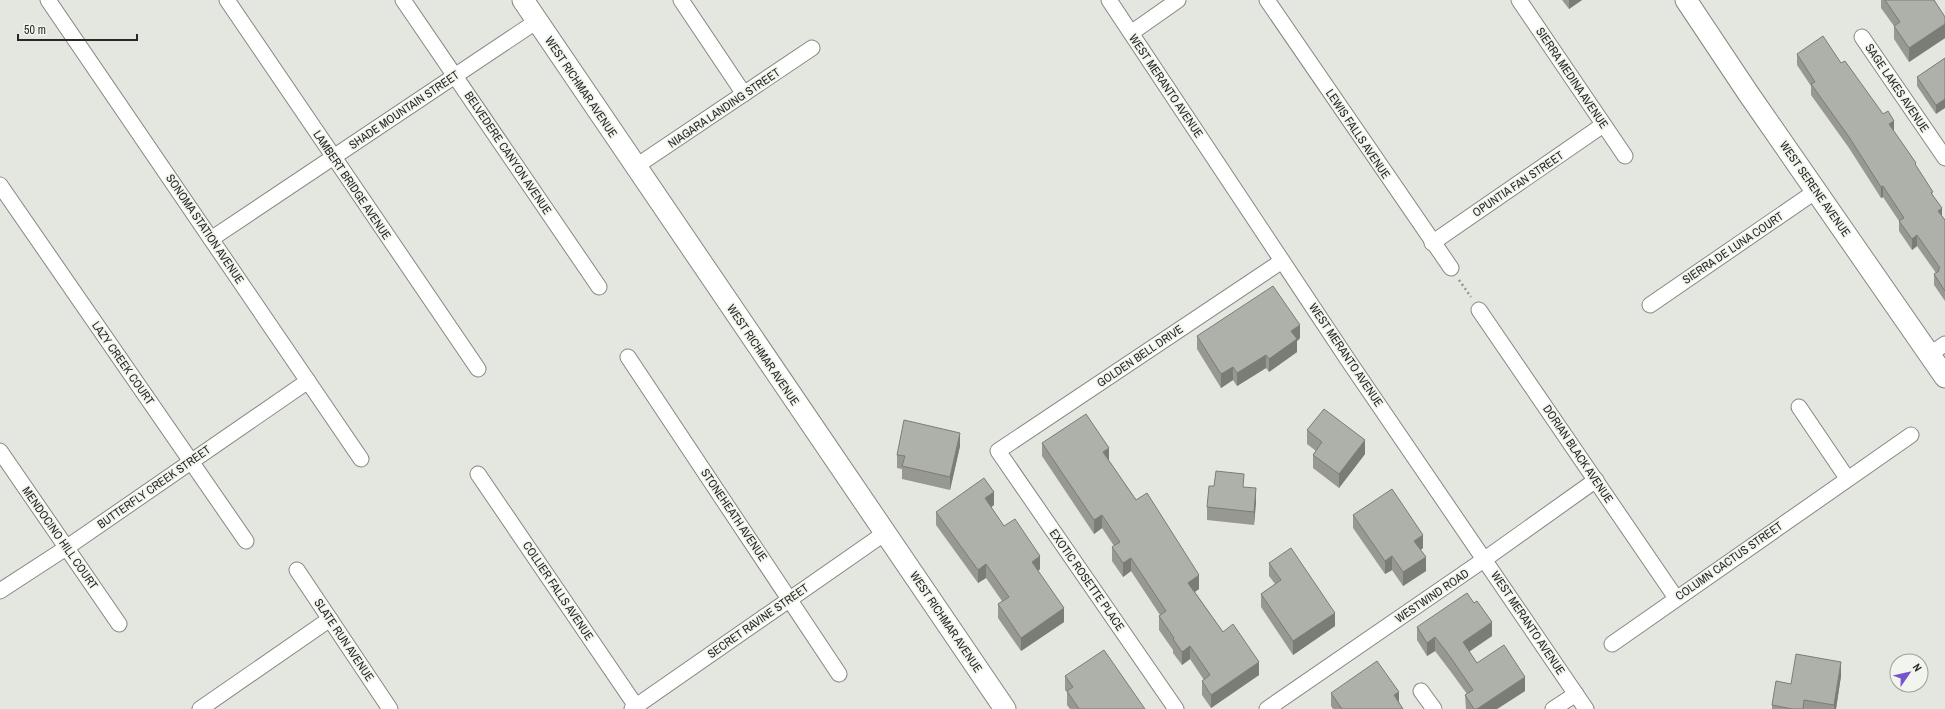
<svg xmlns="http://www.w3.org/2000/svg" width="1945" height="709" font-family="'Archivo Narrow',sans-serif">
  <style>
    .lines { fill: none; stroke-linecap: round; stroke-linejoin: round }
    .street-casing { stroke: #858881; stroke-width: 17 }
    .secondary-casing { stroke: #858881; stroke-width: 23 }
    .path { stroke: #93958f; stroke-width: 2.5; stroke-dasharray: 2 3; stroke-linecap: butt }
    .street { stroke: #fff; stroke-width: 15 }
    .secondary { stroke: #fff; stroke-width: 21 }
    .wall { fill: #969891 }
    .shaded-wall { fill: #7a7c76 }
    .building { fill: #aeb1a9; stroke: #7a7c76 }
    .labels { text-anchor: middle; stroke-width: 3.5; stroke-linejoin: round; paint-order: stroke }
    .street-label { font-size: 12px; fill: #282926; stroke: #f1f5ed }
  </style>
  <rect width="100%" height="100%" fill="#e4e7df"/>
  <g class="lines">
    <defs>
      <g id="street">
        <polyline points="48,0 361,459"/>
        <polyline points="227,0 478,369"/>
        <polyline points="403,0 599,287"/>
        <polyline points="681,0 744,94"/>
        <polyline points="1109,0 1348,360 1586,709"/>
        <polyline points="1267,0 1451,268"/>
        <polyline points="1519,0 1625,156"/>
        <polyline points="1131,33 1178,0"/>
        <polyline points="1862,37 1945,158"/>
        <polyline points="635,167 812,48"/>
        <polyline points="0,185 246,541"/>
        <polyline points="211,239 537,21"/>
        <polyline points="1432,243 1603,125"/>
        <polyline points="1650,305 1816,191"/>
        <polyline points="1479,310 1676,598"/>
        <polyline points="1930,354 1945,344"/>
        <polyline points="628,357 839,674"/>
        <polyline points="1799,407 1847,478"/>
        <polyline points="0,451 119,624"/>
        <polyline points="478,474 638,709"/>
        <polyline points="297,570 390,709"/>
        <polyline points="0,591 66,548 308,381"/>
        <polyline points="1612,644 1911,435"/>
        <polyline points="1421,691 1434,709"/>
        <polyline points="200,709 330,619"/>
        <polyline points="632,709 885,533"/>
        <polyline points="1176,709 998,451 1282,261"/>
        <polyline points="1267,709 1485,559 1596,480"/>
        <polyline points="1553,709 1576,694"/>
      </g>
      <g id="secondary">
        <polyline points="523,0 1005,709"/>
        <polyline points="1686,0 1748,93 1945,377"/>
      </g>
    </defs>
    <use href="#street" class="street-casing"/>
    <use href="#secondary" class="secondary-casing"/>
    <polyline class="path" points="1459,280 1471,297"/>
    <use href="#street" class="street"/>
    <use href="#secondary" class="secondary"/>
  </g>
  <g class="wall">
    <polygon points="1562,0 1582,0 1569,9"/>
    <polygon points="1881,0 1935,0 1935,2 1945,17 1945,38 1909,62 1894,39 1894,26 1881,8"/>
    <polygon points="1797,54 1841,63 1894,131 1894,132 1916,166 1933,195 1942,216 1945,220 1945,301 1934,285 1934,274 1936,273 1917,246 1912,250 1899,231 1899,221 1883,197 1881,198 1849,148 1811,95 1811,86 1797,65"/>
    <polygon points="1945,58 1936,114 1917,86 1917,77"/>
    <polygon points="1197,336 1300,338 1297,341 1297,352 1269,372 1266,368 1237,386 1233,380 1221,388 1197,349"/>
    <polygon points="1307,430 1365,454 1339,488 1313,468 1313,455 1316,451 1307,444"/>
    <polygon points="1042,443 1109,461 1199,589 1195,592 1223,632 1259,675 1211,708 1202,695 1202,681 1204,680 1190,659 1182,665 1173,653 1173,650 1159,630 1159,616 1160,615 1131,571 1123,577 1112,561 1112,547 1114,546 1102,528 1094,534 1042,456"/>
    <polygon points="960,446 950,490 902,479 902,469 897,468 897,455"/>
    <polygon points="1214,486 1244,487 1256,502 1254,525 1207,520 1207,507"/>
    <polygon points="994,505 991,507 1004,526 1040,569 1038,571 1064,622 1021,651 998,618 998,604 1002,601 986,578 978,583 936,525 936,512"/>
    <polygon points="1353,515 1423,548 1421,550 1426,571 1403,586 1392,570 1385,574 1353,528"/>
    <polygon points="1269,563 1335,626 1293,655 1261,607 1261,594 1275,584 1269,576"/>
    <polygon points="1417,627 1492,636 1469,651 1477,663 1525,691 1497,709 1466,709 1465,695 1467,694 1451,672 1435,651 1427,656 1417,640"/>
    <polygon points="1065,676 1145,709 1070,709 1067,705 1067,692 1065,690"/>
    <polygon points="1841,676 1836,709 1772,709 1772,705 1791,684"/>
    <polygon points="1331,693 1399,702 1403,709 1333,709 1331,706"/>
  </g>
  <g class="shaded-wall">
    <polygon points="1569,0 1582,0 1569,9"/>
    <polygon points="1945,24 1945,38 1909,62 1909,48"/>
    <polygon points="1945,99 1945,108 1936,114 1936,105"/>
    <polygon points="1894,121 1894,131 1889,135 1889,124"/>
    <polygon points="1883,186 1883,197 1881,198 1881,187"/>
    <polygon points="1942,208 1942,219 1938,211"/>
    <polygon points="1917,235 1917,246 1912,250 1912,239"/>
    <polygon points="1300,325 1300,338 1297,341 1297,352 1269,372 1269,359 1291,331"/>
    <polygon points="1266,355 1266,368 1237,386 1237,373"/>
    <polygon points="1233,367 1233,380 1221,388 1221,374"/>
    <polygon points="960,433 960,446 950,490 950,477"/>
    <polygon points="1365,440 1365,454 1339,488 1339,474"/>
    <polygon points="1109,448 1109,462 1103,452"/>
    <polygon points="1256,488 1256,502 1254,525 1254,512"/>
    <polygon points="994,492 994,505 985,512 985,498"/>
    <polygon points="1102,515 1102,528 1094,534 1094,520"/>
    <polygon points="1423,535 1423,548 1414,554 1414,541"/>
    <polygon points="1040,556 1040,569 1032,576 1032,562"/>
    <polygon points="1392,556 1392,570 1385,574 1385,561"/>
    <polygon points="1426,557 1426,571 1403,586 1403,572"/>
    <polygon points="1131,558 1131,571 1123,577 1123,563"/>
    <polygon points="986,564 986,578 978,583 978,570"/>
    <polygon points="1199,575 1199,589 1188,596 1188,583"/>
    <polygon points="1064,608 1064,622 1021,651 1021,638"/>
    <polygon points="1335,613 1335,626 1293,655 1293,641"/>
    <polygon points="1492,622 1492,636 1463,656 1463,642"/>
    <polygon points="1435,637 1435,651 1427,656 1427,643"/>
    <polygon points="1190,646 1190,659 1182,665 1182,652"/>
    <polygon points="1259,662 1259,675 1211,708 1211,695"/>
    <polygon points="1841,662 1841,676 1836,709 1834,709 1834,705"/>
    <polygon points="1525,677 1525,691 1497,709 1477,709"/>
    <polygon points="1399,692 1399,705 1394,695"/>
  </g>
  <g class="building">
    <polygon points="1885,0 1934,0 1945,17 1945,24 1909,48 1894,26 1900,22"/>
    <polygon points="1823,36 1841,63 1845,61 1883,114 1888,111 1894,121 1889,124 1916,163 1915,164 1933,192 1931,193 1942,208 1938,211 1945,220 1945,291 1934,274 1939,271 1938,269 1940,268 1917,235 1912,239 1899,221 1904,218 1883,186 1881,187 1849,137 1811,84 1815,82 1797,54"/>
    <polygon points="1945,58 1945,99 1936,105 1917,77"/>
    <polygon points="1273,286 1300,325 1291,331 1297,339 1269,359 1266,355 1237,373 1233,367 1221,374 1197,336"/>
    <polygon points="1324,409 1365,440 1339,474 1313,455 1322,442 1307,430"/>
    <polygon points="1086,414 1109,448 1103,452 1136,500 1147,493 1199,575 1188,583 1223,632 1233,624 1259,662 1211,695 1202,681 1210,675 1190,646 1182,652 1173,639 1174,638 1159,616 1166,611 1131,558 1123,563 1112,547 1120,542 1102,515 1094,520 1042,443"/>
    <polygon points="904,420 960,433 950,477 902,466 905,456 897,455"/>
    <polygon points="1216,471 1244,474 1243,487 1256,488 1254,512 1207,507 1209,486 1214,486"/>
    <polygon points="984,478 994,492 985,498 1004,526 1015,519 1040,556 1032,562 1064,608 1021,638 998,604 1009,597 986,564 978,570 936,512"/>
    <polygon points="1392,489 1423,535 1414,541 1426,557 1403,572 1392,556 1385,561 1353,515"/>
    <polygon points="1291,548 1335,613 1293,641 1261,594 1281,580 1269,563"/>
    <polygon points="1467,593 1474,603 1477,601 1492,622 1463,642 1477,663 1504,645 1525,677 1477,709 1474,709 1465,695 1473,690 1451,658 1435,637 1427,643 1417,627"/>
    <polygon points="1104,650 1145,709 1079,709 1067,691 1073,687 1065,676"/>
    <polygon points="1796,654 1841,662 1834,705 1804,700 1803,709 1792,709 1772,705 1776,681 1791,684"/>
    <polygon points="1377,661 1399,692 1394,695 1403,709 1342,709 1331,693"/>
  </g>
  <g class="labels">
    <g class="street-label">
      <text transform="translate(1572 78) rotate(56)" y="4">SIERRA MEDINA AVENUE</text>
      <text transform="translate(1166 86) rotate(56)" y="4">WEST MERANTO AVENUE</text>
      <text transform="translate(581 87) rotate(56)" y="4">WEST RICHMAR AVENUE</text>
      <text transform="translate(1897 88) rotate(56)" y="4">SAGE LAKES AVENUE</text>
      <text transform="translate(724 108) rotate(-34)" y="4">NIAGARA LANDING STREET</text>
      <text transform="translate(404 110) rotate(-34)" y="4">SHADE MOUNTAIN STREET</text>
      <text transform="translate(1358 134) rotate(56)" y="4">LEWIS FALLS AVENUE</text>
      <text transform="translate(508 153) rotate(56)" y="4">BELVEDERE CANYON AVENUE</text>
      <text transform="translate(1518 184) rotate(-34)" y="4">OPUNTIA FAN STREET</text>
      <text transform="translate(352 185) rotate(56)" y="4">LAMBERT BRIDGE AVENUE</text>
      <text transform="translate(1815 189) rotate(55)" y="4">WEST SERENE AVENUE</text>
      <text transform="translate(205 229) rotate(56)" y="4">SONOMA STATION AVENUE</text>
      <text transform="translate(1733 248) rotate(-34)" y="4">SIERRA DE LUNA COURT</text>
      <text transform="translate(763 355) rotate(56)" y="4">WEST RICHMAR AVENUE</text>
      <text transform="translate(1346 355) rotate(56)" y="4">WEST MERANTO AVENUE</text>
      <text transform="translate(1140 356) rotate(-34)" y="4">GOLDEN BELL DRIVE</text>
      <text transform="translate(123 363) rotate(55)" y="4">LAZY CREEK COURT</text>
      <text transform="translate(1578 454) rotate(56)" y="4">DORIAN BLACK AVENUE</text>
      <text transform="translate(154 487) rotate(-35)" y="4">BUTTERFLY CREEK STREET</text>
      <text transform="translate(734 515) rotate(56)" y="4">STONEHEATH AVENUE</text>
      <text transform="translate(60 538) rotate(55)" y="4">MENDOCINO HILL COURT</text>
      <text transform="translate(1729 561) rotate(-35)" y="4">COLUMN CACTUS STREET</text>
      <text transform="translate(1087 580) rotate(55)" y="4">EXOTIC ROSETTE PLACE</text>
      <text transform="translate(558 591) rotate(56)" y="4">COLLIER FALLS AVENUE</text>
      <text transform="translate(1432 596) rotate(-34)" y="4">WESTWIND ROAD</text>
      <text transform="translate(758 621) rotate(-35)" y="4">SECRET RAVINE STREET</text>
      <text transform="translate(946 622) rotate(56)" y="4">WEST RICHMAR AVENUE</text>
      <text transform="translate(1528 623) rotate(56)" y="4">WEST MERANTO AVENUE</text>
      <text transform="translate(344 640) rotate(56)" y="4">SLATE RUN AVENUE</text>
    </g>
  </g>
  <g transform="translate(1909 673) rotate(56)"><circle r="19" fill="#f1f5ed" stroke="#a1a39d"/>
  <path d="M0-3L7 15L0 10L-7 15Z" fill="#7554ce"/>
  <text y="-6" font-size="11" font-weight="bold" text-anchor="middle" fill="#282926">N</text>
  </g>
  <path d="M18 34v6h119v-6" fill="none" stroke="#282926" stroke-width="2"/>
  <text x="24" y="34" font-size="12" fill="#282926" stroke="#f1f5ed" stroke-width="3" paint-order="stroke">50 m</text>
</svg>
